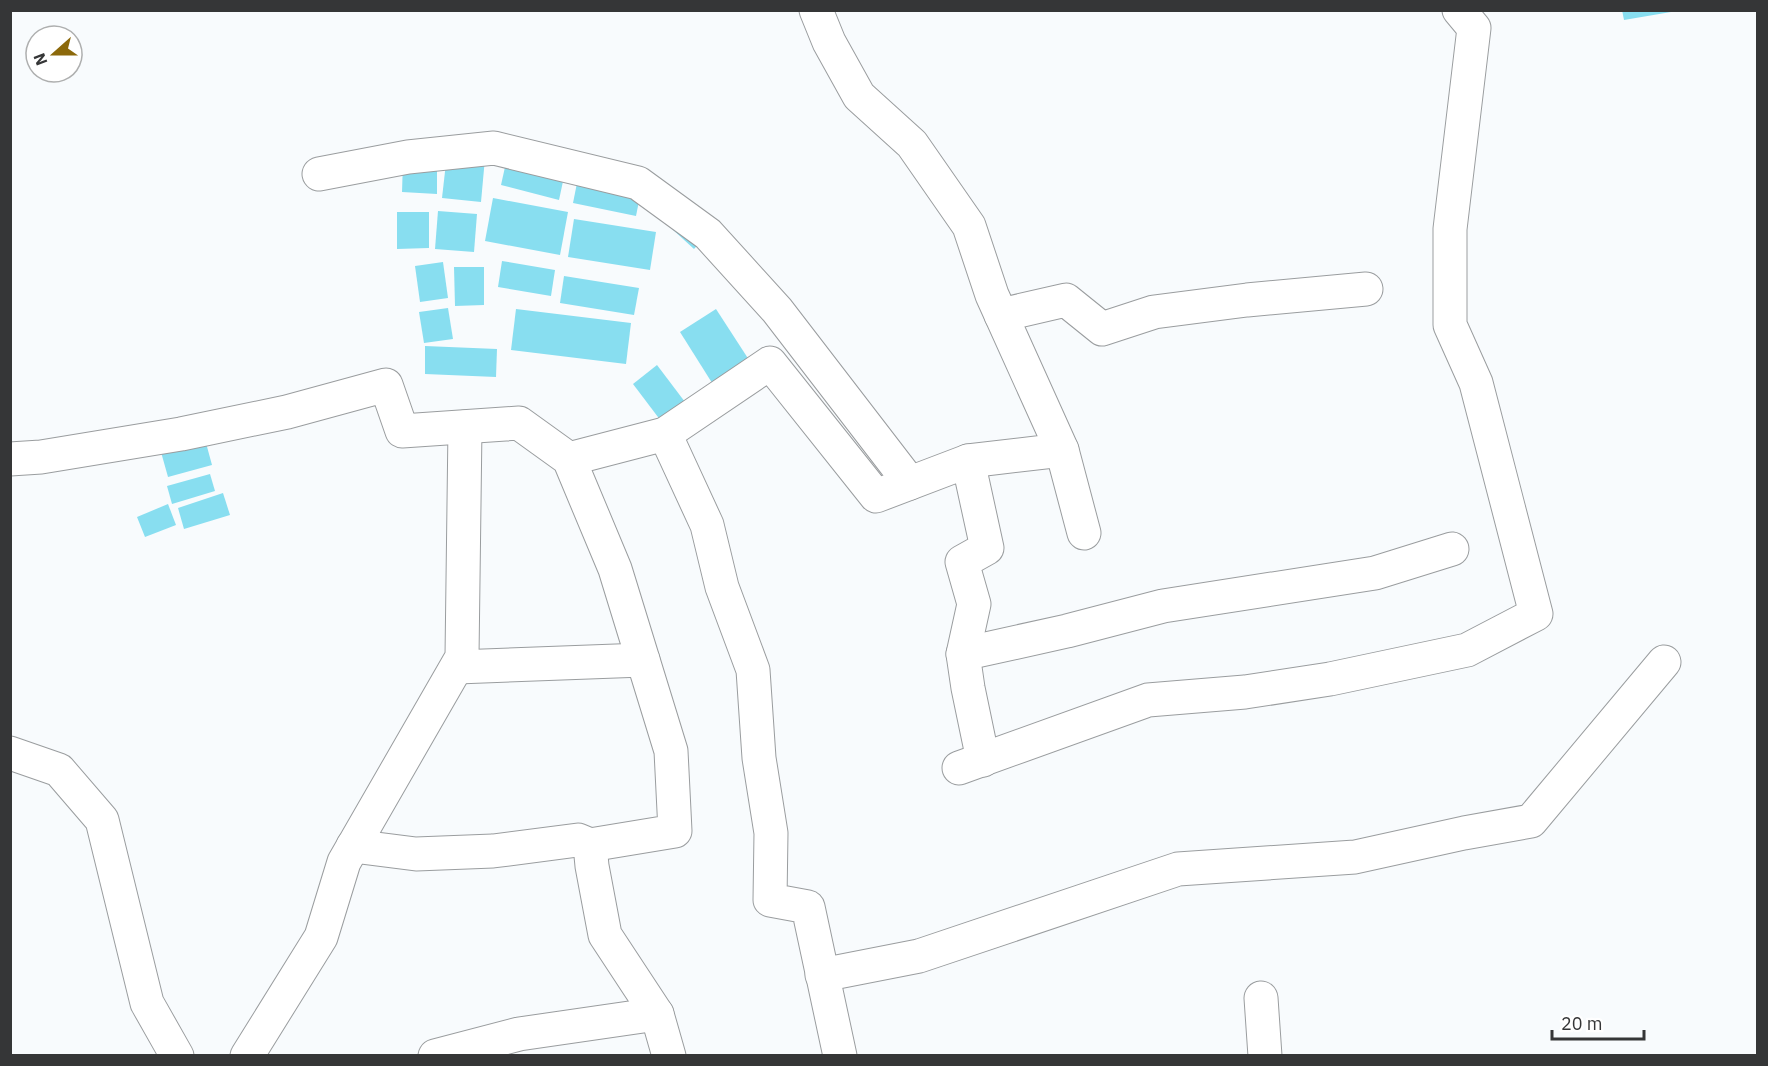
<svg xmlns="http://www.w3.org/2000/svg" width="1768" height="1066" font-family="'IBM Plex Sans',sans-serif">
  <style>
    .building { fill: #88def0 }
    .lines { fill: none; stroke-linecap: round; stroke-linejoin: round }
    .minor-casing { stroke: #9a9d9f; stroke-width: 35 }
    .minor { stroke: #fff; stroke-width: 33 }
  </style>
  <rect width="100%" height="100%" fill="#f8fbfd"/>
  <g class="building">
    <polygon points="1622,10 1671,10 1671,12 1624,20"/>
    <polygon points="447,154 485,158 481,202 442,198"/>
    <polygon points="507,158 565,172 559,200 501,185"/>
    <polygon points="403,162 437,163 437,194 402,192"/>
    <polygon points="578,178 641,191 636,216 573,203"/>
    <polygon points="493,198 568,212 560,255 485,241"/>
    <polygon points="438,211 477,214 474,252 435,249"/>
    <polygon points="397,212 429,212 429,248 397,249"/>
    <polygon points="681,218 703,239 694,249 671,228"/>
    <polygon points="574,219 656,232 650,270 568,257"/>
    <polygon points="502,261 555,270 551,296 498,287"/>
    <polygon points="443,262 448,298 420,302 415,266"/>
    <polygon points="454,267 484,267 484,305 455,306"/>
    <polygon points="564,276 639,288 634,315 560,303"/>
    <polygon points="448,308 453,339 424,343 419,312"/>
    <polygon points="516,309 631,323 626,364 511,350"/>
    <polygon points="716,309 751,363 714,386 680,332"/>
    <polygon points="425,346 497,349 496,377 425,374"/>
    <polygon points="657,365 685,402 661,421 633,384"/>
    <polygon points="203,432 212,465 168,477 159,445"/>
    <polygon points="210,474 215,491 172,504 167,486"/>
    <polygon points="223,493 230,515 184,529 178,508"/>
    <polygon points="168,504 176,525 145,537 137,517"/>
  </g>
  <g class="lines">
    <defs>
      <g id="minor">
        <polyline points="816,10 829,42 859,96 912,144 969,226 992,295 1062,450 968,461"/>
        <polyline points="319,174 408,157 494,148 638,183 708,234 777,310 910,483"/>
        <polyline points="1001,315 1066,300 1102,329 1154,312 1247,300 1366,289"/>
        <polyline points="665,434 707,525 722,587 753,670 759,758 771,833 770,900 808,907 840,1056"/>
        <polyline points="1062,450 1084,533"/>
        <polyline points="10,459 41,457 181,434 287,412 386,385 402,431 519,423 569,459 615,569 671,751 675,831 590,845 578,840 493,851 416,854 353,846"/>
        <polyline points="569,459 665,434 770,363 876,496 968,461 987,548 962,562 974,604 963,654 968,688 983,760"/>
        <polyline points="963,654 1067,631 1163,606 1375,573 1452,549"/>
        <polyline points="457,667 643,660"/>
        <polyline points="10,753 59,770 102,820 147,1003 177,1056"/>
        <polyline points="959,768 1148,700 1245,692 1330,679 1467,650 1536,614 1476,383 1450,325 1450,229 1474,28 1459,10"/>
        <polyline points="590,845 592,866 605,935 657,1014 669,1056"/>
        <polyline points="822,975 919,956 1178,869 1355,857 1464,833 1531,821 1664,662"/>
        <polyline points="1261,998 1265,1056"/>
        <polyline points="247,1056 321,937 344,862 462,657 465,427"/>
        <polyline points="435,1056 519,1034 657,1014"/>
      </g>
    </defs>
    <use href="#minor" class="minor-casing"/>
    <use href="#minor" class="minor"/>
  </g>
  <rect width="1768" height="1066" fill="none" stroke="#353637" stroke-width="24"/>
  <g transform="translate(54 54) rotate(249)"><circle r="28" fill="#ffffff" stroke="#aeafaf" stroke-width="1.5"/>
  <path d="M0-4.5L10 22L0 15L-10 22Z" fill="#8c690b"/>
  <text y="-9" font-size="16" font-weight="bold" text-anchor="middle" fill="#353637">N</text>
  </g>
  <path d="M1552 1030v9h92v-9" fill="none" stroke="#353637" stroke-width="3"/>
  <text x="1561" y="1030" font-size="18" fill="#353637" stroke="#ffffff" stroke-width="4.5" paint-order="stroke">20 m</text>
</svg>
